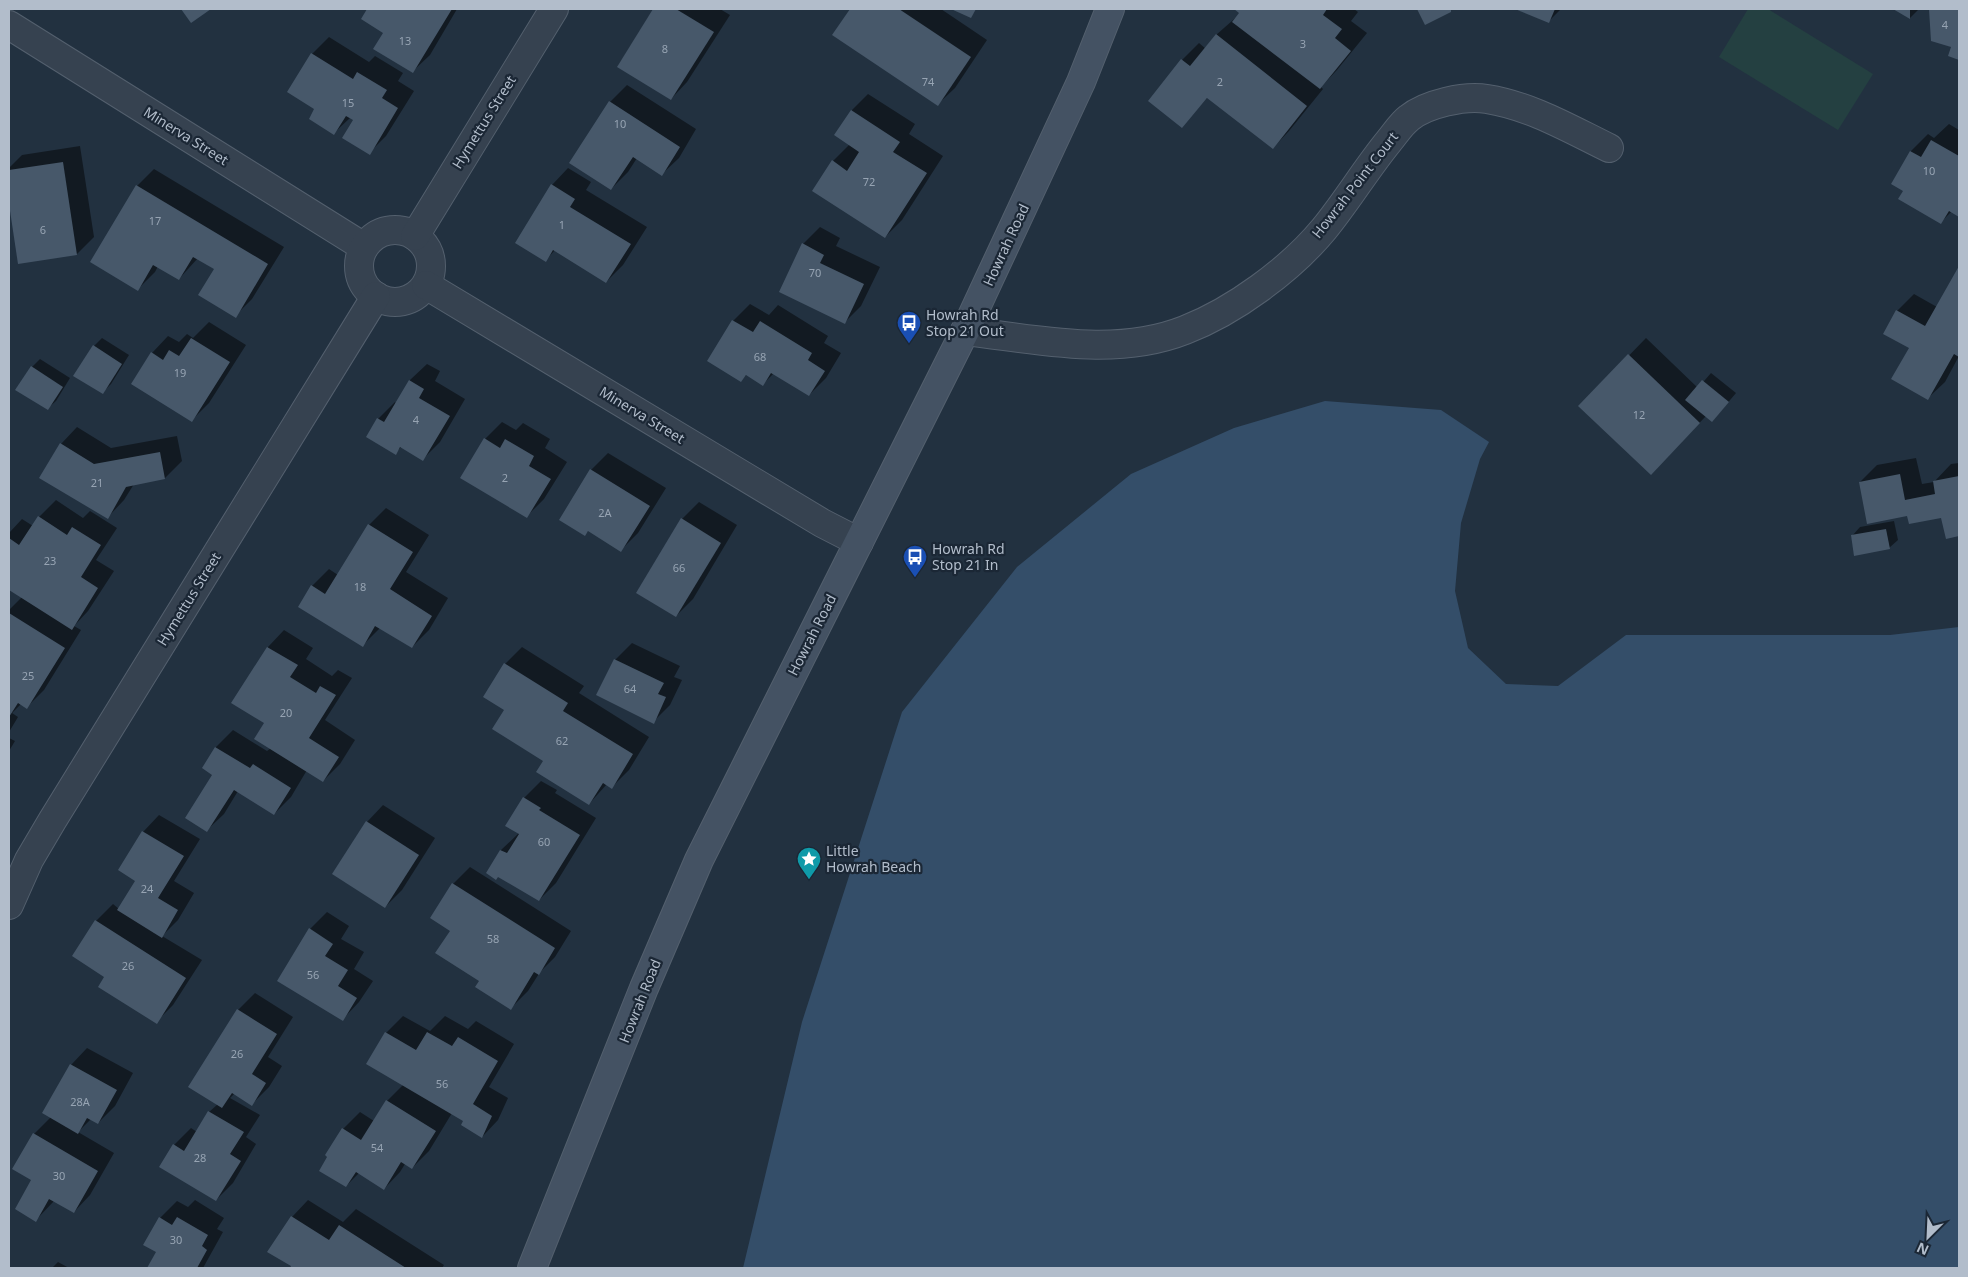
<svg xmlns="http://www.w3.org/2000/svg" width="1968" height="1277" font-family="'Noto Sans',sans-serif">
  <style>
    .green { fill: #244041 }
    .water { fill: #344e69 }
    .shadow { fill: #0007 }
    .building { fill: #47586a }
    .lines { fill: none; stroke-linecap: round; stroke-linejoin: round }
    .street-casing { stroke: #54606e; stroke-width: 30 }
    .secondary-casing { stroke: #54606e; stroke-width: 30 }
    .street { stroke: #364250; stroke-width: 28 }
    .secondary { stroke: #445263; stroke-width: 28 }
    .labels { text-anchor: middle; stroke-width: 4.5; stroke-linejoin: round; paint-order: stroke }
    .number-label { font-size: 11px; fill: #97a4b3 }
    .street-label { font-size: 14px; fill: #b2bdcb; stroke: #1b2735 }
    .poi-label { font-size: 14px; fill: #b2bdcb; stroke: #1b2735; text-anchor: start }
  </style>
  <rect width="100%" height="100%" fill="#223140"/>
  <polygon class="green" points="1748,9 1768,9 1873,74 1838,130 1719,57"/>
  <polygon class="water" points="1325,401 1441,410 1489,442 1480,459 1461,523 1455,591 1468,648 1506,684 1558,686 1626,635 1890,635 1959,627 1959,1268 743,1268 802,1022 902,712 1017,567 1131,474 1234,428"/>
  <g class="shadow">
    <polygon points="369,9 457,9 430,55 413,71 384,32 363,19"/>
    <polygon points="654,9 720,9 730,15 687,82 671,99 618,66"/>
    <polygon points="851,9 941,9 987,40 955,88 938,104 834,35"/>
    <polygon points="1236,9 1354,9 1358,12 1351,21 1367,33 1337,70 1321,87 1323,89 1289,131 1273,148 1208,97 1182,126 1182,60 1199,43 1206,49 1216,35 1241,13"/>
    <polygon points="1518,9 1561,9 1549,21"/>
    <polygon points="1895,9 1919,9 1910,18"/>
    <polygon points="1930,9 1959,9 1959,59 1950,56 1952,47 1933,40"/>
    <polygon points="329,37 369,62 375,56 403,73 398,81 414,91 386,136 369,153 355,120 351,117 334,133 312,54"/>
    <polygon points="627,85 696,129 679,158 662,174 637,158 628,172 611,189 610,102"/>
    <polygon points="868,94 915,124 909,134 943,156 902,220 885,237 833,161 850,144 852,110"/>
    <polygon points="1949,124 1959,130 1959,215 1952,211 1941,222 1905,190 1892,183 1911,151 1928,134 1934,138"/>
    <polygon points="80,146 94,237 77,254 19,263 9,196 9,168 22,155"/>
    <polygon points="568,168 591,182 586,190 647,227 623,265 606,282 555,250 546,260 552,185"/>
    <polygon points="154,169 284,247 252,299 235,316 216,269 198,258 179,279 158,266 155,272 138,289 92,261 137,186"/>
    <polygon points="820,227 840,238 836,246 880,267 861,306 844,323 803,244"/>
    <polygon points="1959,268 1959,356 1945,382 1928,398 1897,311 1914,294 1937,307"/>
    <polygon points="750,304 769,315 778,305 828,336 824,343 841,353 826,378 809,395 774,373 763,384 747,374 741,381 709,361 733,321"/>
    <polygon points="209,322 246,345 209,403 192,420 152,353 168,336 179,342 187,334 193,338"/>
    <polygon points="102,338 129,355 111,384 103,392 94,346"/>
    <polygon points="1646,338 1698,388 1711,373 1736,393 1720,412 1706,416 1668,456 1580,406"/>
    <polygon points="40,359 70,378 56,401 47,409 32,367"/>
    <polygon points="427,364 440,371 435,381 465,399 440,442 423,459 402,446 395,453 378,419 395,402 396,403 410,380"/>
    <polygon points="502,422 516,430 523,423 550,439 545,448 567,462 544,499 527,516 485,439"/>
    <polygon points="77,427 111,448 177,436 182,461 165,478 134,484 124,500 108,517 61,444"/>
    <polygon points="608,453 666,488 638,533 621,550 589,530 585,534 591,470"/>
    <polygon points="1916,458 1922,484 1934,482 1951,464 1959,463 1959,535 1947,538 1942,516 1908,514 1860,482 1877,465"/>
    <polygon points="56,500 83,518 90,511 117,528 96,560 114,571 88,611 74,626 81,630 44,690 27,707 21,704 12,713 18,717 9,732 9,610 22,597 9,588 9,533 22,519 33,526 39,517"/>
    <polygon points="699,502 737,525 693,599 676,616 682,519"/>
    <polygon points="386,508 429,535 406,572 448,598 429,630 412,647 380,628 363,645 312,586 329,569 338,575 369,525"/>
    <polygon points="1894,521 1898,540 1889,548 1852,536 1860,527"/>
    <polygon points="284,630 313,648 306,659 332,676 338,670 352,678 325,720 355,740 340,764 323,781 307,770 291,797 274,814 238,791 224,814 207,830 214,774 204,768 216,747 233,730 267,751 271,748 265,723 268,647"/>
    <polygon points="632,643 680,666 674,677 682,680 670,705 653,722 615,660"/>
    <polygon points="522,647 584,686 579,693 649,737 629,770 612,787 607,784 589,804 545,761 505,709 505,664"/>
    <polygon points="9,738 15,741 9,751"/>
    <polygon points="541,781 557,790 555,793 596,818 556,883 539,900 498,876 488,873 501,850 519,833 524,798"/>
    <polygon points="383,805 435,838 402,890 385,907 367,822"/>
    <polygon points="159,815 200,839 174,881 194,893 178,920 162,936 202,960 173,1005 156,1022 105,976 96,921 113,904 119,909 137,880 143,832"/>
    <polygon points="470,867 571,931 555,957 540,972 528,991 511,1008 480,980 452,930 453,884"/>
    <polygon points="327,912 349,926 341,939 364,952 354,969 373,981 359,1002 343,1019 310,929"/>
    <polygon points="255,993 293,1017 268,1057 282,1066 269,1087 252,1104 235,1093 230,1098 260,1115 246,1137 256,1144 233,1183 216,1200 174,1145 191,1128 197,1132 209,1112 218,1104 238,1010"/>
    <polygon points="403,1016 430,1031 445,1016 468,1029 476,1021 514,1044 489,1087 508,1098 498,1120 482,1137 465,1121 452,1113 429,1151 412,1168 405,1164 400,1172 384,1189 359,1173 346,1186 343,1129 360,1112 374,1121 387,1101 403,1085 368,1064 386,1033"/>
    <polygon points="87,1048 133,1073 115,1106 98,1123 91,1119 78,1132 114,1153 90,1195 74,1212 54,1201 36,1220 33,1180 34,1134 51,1117 71,1065"/>
    <polygon points="195,1200 224,1218 217,1229 223,1232 203,1268 148,1268 158,1251 160,1218 177,1201 188,1207"/>
    <polygon points="308,1200 343,1222 356,1209 444,1265 442,1268 291,1268 292,1217"/>
    <polygon points="58,1262 69,1268 52,1268"/>
  </g>
  <g class="building">
    <polygon points="181,9 211,9 191,23"/>
    <polygon points="367,9 452,9 413,73 373,49 383,33 361,19"/>
    <polygon points="653,9 676,9 714,32 671,100 617,67"/>
    <polygon points="850,9 899,9 971,57 938,106 832,35"/>
    <polygon points="951,9 976,9 971,18"/>
    <polygon points="1234,9 1327,9 1323,15 1342,29 1335,38 1351,51 1320,89 1232,22 1239,13"/>
    <polygon points="1417,9 1451,9 1451,12 1425,25"/>
    <polygon points="1515,9 1555,9 1549,23"/>
    <polygon points="1893,9 1910,9 1910,19"/>
    <polygon points="1929,9 1959,9 1959,60 1948,56 1951,47 1931,41"/>
    <polygon points="1216,34 1307,106 1273,149 1207,98 1182,128 1148,101 1181,59 1190,66"/>
    <polygon points="311,53 353,79 357,72 387,90 382,98 398,108 370,155 342,138 353,120 346,116 334,135 309,119 314,109 287,92"/>
    <polygon points="609,101 680,147 662,176 633,157 611,190 569,163"/>
    <polygon points="851,110 900,142 893,152 927,173 885,238 812,191 832,160 847,171 859,152 834,135"/>
    <polygon points="1931,140 1959,156 1959,217 1949,211 1941,224 1898,199 1903,191 1891,184 1910,151 1921,157"/>
    <polygon points="63,162 77,255 18,264 9,204 9,170"/>
    <polygon points="551,184 575,199 570,207 631,244 606,283 553,250 546,262 515,243"/>
    <polygon points="136,185 268,264 236,318 198,295 214,269 193,257 179,280 153,265 138,291 90,262"/>
    <polygon points="802,243 824,255 820,263 864,284 845,324 779,292"/>
    <polygon points="1959,266 1959,357 1954,354 1928,400 1891,379 1909,348 1883,334 1896,310 1925,326"/>
    <polygon points="732,320 753,332 760,321 812,353 808,360 825,371 809,396 771,373 763,386 746,375 741,382 707,361"/>
    <polygon points="191,338 230,362 192,422 131,384 151,352 163,360 169,350 179,356"/>
    <polygon points="93,345 122,364 103,394 73,376"/>
    <polygon points="1628,354 1700,423 1651,475 1578,406"/>
    <polygon points="31,366 63,387 48,410 15,390"/>
    <polygon points="409,380 424,389 419,398 450,416 423,461 400,447 396,455 366,437 377,418 384,422"/>
    <polygon points="1702,380 1729,402 1712,422 1685,400"/>
    <polygon points="484,438 500,448 505,439 534,456 529,466 551,479 527,518 460,478"/>
    <polygon points="60,443 94,464 160,452 165,479 126,487 108,519 39,478"/>
    <polygon points="590,469 650,506 621,552 588,531 585,536 559,520"/>
    <polygon points="1900,474 1905,500 1935,494 1933,481 1959,476 1959,536 1946,539 1941,518 1909,524 1907,516 1867,524 1859,482"/>
    <polygon points="38,516 67,535 72,527 101,545 81,577 98,588 72,630 9,590 9,538 19,545"/>
    <polygon points="681,518 721,543 676,617 636,593"/>
    <polygon points="368,524 413,552 390,589 432,616 412,648 375,626 363,647 298,607 311,585 325,594"/>
    <polygon points="1886,529 1890,549 1854,556 1851,535"/>
    <polygon points="9,613 65,648 27,709 18,703 9,717"/>
    <polygon points="267,647 298,665 290,677 316,693 320,686 336,695 309,738 339,757 323,782 254,739 264,723 231,703"/>
    <polygon points="614,659 664,683 658,694 666,697 654,724 596,695"/>
    <polygon points="504,663 568,703 563,711 633,754 612,789 603,783 589,805 536,772 543,761 492,729 504,710 483,697"/>
    <polygon points="215,747 250,768 253,764 291,788 274,815 234,790 207,832 185,818 212,775 202,768"/>
    <polygon points="523,797 541,808 539,810 580,835 539,901 498,877 496,880 486,873 500,850 507,853 519,834 505,826"/>
    <polygon points="366,821 419,855 385,908 332,874"/>
    <polygon points="142,831 184,856 158,898 178,910 162,938 117,910 135,881 118,870"/>
    <polygon points="452,883 555,948 539,975 534,972 511,1010 475,987 479,981 435,953 450,931 430,918"/>
    <polygon points="95,920 186,978 157,1024 98,987 104,977 72,956"/>
    <polygon points="309,928 333,944 325,956 348,970 338,986 357,998 343,1021 277,981"/>
    <polygon points="237,1009 277,1034 252,1074 266,1083 252,1106 232,1093 222,1108 188,1087"/>
    <polygon points="385,1032 416,1050 427,1032 452,1046 458,1037 498,1061 473,1104 492,1116 482,1138 461,1125 463,1121 366,1064"/>
    <polygon points="70,1064 117,1090 98,1124 87,1118 78,1134 42,1113"/>
    <polygon points="386,1100 436,1131 412,1169 401,1162 384,1190 356,1172 346,1187 319,1171 327,1157 325,1155 342,1128 361,1140"/>
    <polygon points="208,1111 244,1132 230,1154 241,1161 216,1201 159,1167 173,1144 184,1151"/>
    <polygon points="33,1133 98,1171 74,1213 49,1199 36,1222 15,1209 31,1180 12,1169"/>
    <polygon points="291,1216 329,1240 339,1225 406,1268 290,1268 291,1266 267,1252"/>
    <polygon points="159,1217 172,1225 177,1217 208,1235 202,1246 207,1250 197,1268 147,1268 156,1252 143,1245"/>
  </g>
  <g class="lines">
    <defs>
      <g id="street">
        <polyline points="9,25 364,247"/>
        <circle cx="395" cy="266" r="36"/>
        <polyline points="415,236 554,9"/>
        <polyline points="426,285 822,523 859,542"/>
        <path d="M965 331C1037 339 1114 358 1185 330 1234 311 1290 270 1324 229 1347 201 1366 169 1389 141 1395 134 1401 124 1409 118 1426 104 1465 95 1487 99 1531 106 1570 129 1609 148"/>
        <polyline points="9,905 29,860 52,821 376,296"/>
      </g>
      <polyline id="secondary" points="532,1268 644,988 699,860 965,331 1081,82 1110,9"/>
    </defs>
    <use href="#street" class="street-casing"/>
    <use href="#secondary" class="secondary-casing"/>
    <use href="#street" class="street"/>
    <use href="#secondary" class="secondary"/>
  </g>
  <defs>
    <symbol id="bus-pin" viewBox="-11 -11 22 30"><path d="M0 17L-7.5 6A9.5 9.5 0 1 1 7.5 6Z" fill="#1a4fb4" stroke="#1b2735"/><path d="M-5-6H5V4H4V6H2V4H-2V6H-4V4H-5ZM-3.5-4V0h7V-4ZM-3.5 1.2v1.5H-2V1.2ZM2 1.2v1.5H3.5V1.2Z" fill="#fff"/></symbol>
    <symbol id="sight-pin" viewBox="-11 -11 22 30"><path d="M0 17L-7.5 6A9.5 9.5 0 1 1 7.5 6Z" fill="#0f9aa8" stroke="#1b2735"/><path d="M0-6L1.8-2.2L6-1.7L2.9 1.2L3.7 5.4L0 3.3L-3.7 5.4L-2.9 1.2L-6-1.7L-1.8-2.2Z" fill="#fff"/></symbol>
  </defs>
  <g fill-rule="evenodd">
    <use href="#bus-pin" x="895" y="309" width="28" height="38"/>
    <use href="#bus-pin" x="901" y="543" width="28" height="38"/>
    <use href="#sight-pin" x="795" y="845" width="28" height="38"/>
  </g>
  <g class="labels">
    <g class="number-label">
      <text x="1945" y="29">4</text>
      <text x="405" y="45">13</text>
      <text x="1303" y="48">3</text>
      <text x="665" y="53">8</text>
      <text x="928" y="86">74</text>
      <text x="1220" y="86">2</text>
      <text x="348" y="107">15</text>
      <text x="620" y="128">10</text>
      <text x="1929" y="175">10</text>
      <text x="869" y="186">72</text>
      <text x="155" y="225">17</text>
      <text x="562" y="229">1</text>
      <text x="43" y="234">6</text>
      <text x="815" y="277">70</text>
      <text x="760" y="361">68</text>
      <text x="180" y="377">19</text>
      <text x="1639" y="419">12</text>
      <text x="416" y="424">4</text>
      <text x="505" y="482">2</text>
      <text x="97" y="487">21</text>
      <text x="605" y="517">2A</text>
      <text x="50" y="565">23</text>
      <text x="679" y="572">66</text>
      <text x="360" y="591">18</text>
      <text x="28" y="680">25</text>
      <text x="630" y="693">64</text>
      <text x="286" y="717">20</text>
      <text x="562" y="745">62</text>
      <text x="544" y="846">60</text>
      <text x="147" y="893">24</text>
      <text x="493" y="943">58</text>
      <text x="128" y="970">26</text>
      <text x="313" y="979">56</text>
      <text x="237" y="1058">26</text>
      <text x="442" y="1088">56</text>
      <text x="80" y="1106">28A</text>
      <text x="377" y="1152">54</text>
      <text x="200" y="1162">28</text>
      <text x="59" y="1180">30</text>
      <text x="176" y="1244">30</text>
    </g>
    <g class="street-label">
      <text transform="translate(484 122) rotate(-58)" y="5">Hymettus Street</text>
      <text transform="translate(186 136) rotate(32)" y="5">Minerva Street</text>
      <text transform="translate(1355 185) rotate(-52)" y="5">Howrah Point Court</text>
      <text transform="translate(1006 245) rotate(-65)" y="5">Howrah Road</text>
      <text transform="translate(642 415) rotate(31)" y="5">Minerva Street</text>
      <text transform="translate(189 599) rotate(-58)" y="5">Hymettus Street</text>
      <text transform="translate(812 635) rotate(-63)" y="5">Howrah Road</text>
      <text transform="translate(640 1001) rotate(-68)" y="5">Howrah Road</text>
    </g>
    <g class="poi-label">
      <text x="926" y="320">Howrah Rd<tspan x="926" dy="16">Stop 21 Out</tspan></text>
      <text x="932" y="554">Howrah Rd<tspan x="932" dy="16">Stop 21 In</tspan></text>
      <text x="826" y="856">Little<tspan x="826" dy="16">Howrah Beach</tspan></text>
    </g>
  </g>
  <rect width="1968" height="1277" fill="none" stroke="#b2bdcb" stroke-width="20"/>
  <g transform="translate(1928 1237) rotate(204)" stroke="#1b2735" stroke-width="4" paint-order="stroke">
  <path d="M0-4L9 19L0 12L-9 19Z" fill="#b2bdcb"/>
  <text y="-8" font-size="14" font-weight="bold" text-anchor="middle" fill="#b2bdcb">N</text>
  </g>
</svg>
